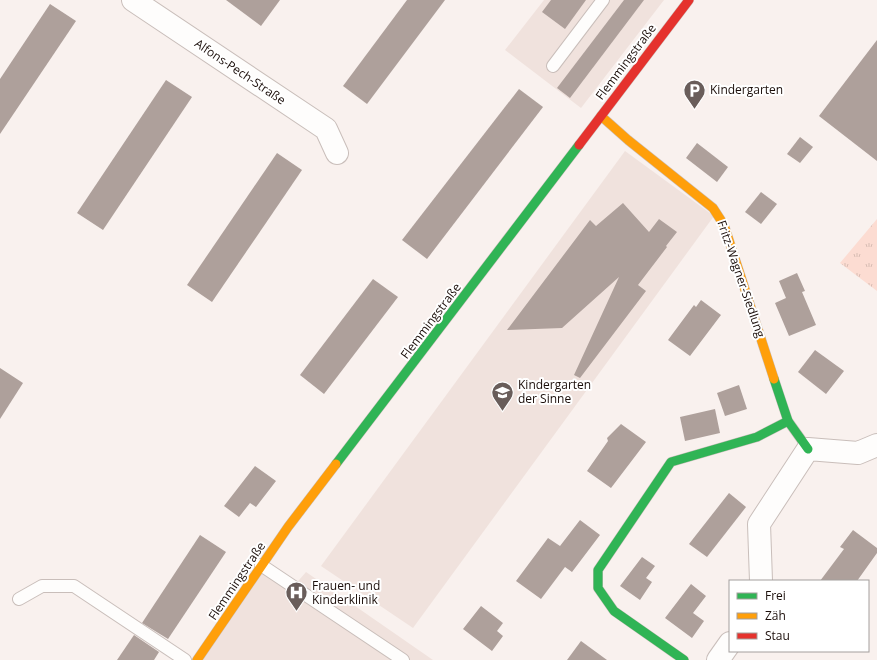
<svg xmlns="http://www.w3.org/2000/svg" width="877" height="660" font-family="'Open Sans',sans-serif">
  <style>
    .built { fill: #f0e2dd }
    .park { fill: url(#park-tufts) }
    .building { fill: #aea09b }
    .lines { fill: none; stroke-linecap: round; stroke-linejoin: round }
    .lane-casing { stroke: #c9beba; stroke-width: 14 }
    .street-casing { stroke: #c9beba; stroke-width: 24 }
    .fast-casing { stroke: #c9beba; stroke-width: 10 }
    .slow-casing { stroke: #c9beba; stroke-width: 10 }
    .jam-casing { stroke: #c9beba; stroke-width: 10 }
    .lane { stroke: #fefdfc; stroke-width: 12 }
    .street { stroke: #fefdfc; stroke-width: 22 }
    .fast { stroke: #30b455; stroke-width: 9 }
    .slow { stroke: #ff9f0a; stroke-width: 9 }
    .jam { stroke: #e5322d; stroke-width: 9 }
    .labels { text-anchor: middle; stroke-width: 4; stroke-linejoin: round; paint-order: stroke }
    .street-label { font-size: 12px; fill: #1b0e0a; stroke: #fff }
    .poi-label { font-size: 12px; fill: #1b0e0a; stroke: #fff; text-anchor: start }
  </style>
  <defs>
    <pattern id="park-tufts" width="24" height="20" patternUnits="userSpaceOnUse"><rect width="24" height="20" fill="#fcdcd2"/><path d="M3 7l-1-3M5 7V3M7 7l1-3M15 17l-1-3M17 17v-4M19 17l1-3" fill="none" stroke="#d7bcb3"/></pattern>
  </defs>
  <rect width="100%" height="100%" fill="#f9f1ee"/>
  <g class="built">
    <polygon points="544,0 664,0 581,108 505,50"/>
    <polygon points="625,151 714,216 413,628 321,566"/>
    <polygon points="261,565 293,587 306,572 433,660 197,660"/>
  </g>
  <polygon class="park" points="877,219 877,291 840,263"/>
  <g class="building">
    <polygon points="226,0 280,0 261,26"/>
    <polygon points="407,0 445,0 367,104 343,86"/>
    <polygon points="551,0 586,0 565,29 542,12"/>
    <polygon points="624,0 644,0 570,98 557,88"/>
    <polygon points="50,4 76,21 0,134 0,79"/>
    <polygon points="877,40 877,161 819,116"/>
    <polygon points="166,80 192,97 103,230 77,213"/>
    <polygon points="519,89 543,107 427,259 402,240"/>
    <polygon points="800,137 813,147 800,163 787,154"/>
    <polygon points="697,143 728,167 717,182 686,158"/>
    <polygon points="277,153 302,170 212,302 187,285"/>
    <polygon points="761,192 777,204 761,224 745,212"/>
    <polygon points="623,203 649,232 659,219 677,232 666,246 667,247 638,285 646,291 580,378 574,375 619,277 562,328 507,330 590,220 596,226"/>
    <polygon points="797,273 805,291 802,292 816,325 789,336 775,303 786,298 779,281"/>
    <polygon points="373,279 398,297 324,394 300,375"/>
    <polygon points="701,300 721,315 690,356 668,340 694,305 696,307"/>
    <polygon points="815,350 844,371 826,394 798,372"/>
    <polygon points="0,368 23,383 0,419"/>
    <polygon points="739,385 747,409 725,416 717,393"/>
    <polygon points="715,409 720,433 685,441 680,417"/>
    <polygon points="621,424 646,442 611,488 587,471 608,441 607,438"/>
    <polygon points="255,466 276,481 256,507 250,503 239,517 224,506"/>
    <polygon points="729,493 746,507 707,557 689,544"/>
    <polygon points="580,520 600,535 572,572 565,567 541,599 516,581 548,538 560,546"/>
    <polygon points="853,530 877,548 877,553 857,581 820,581 844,549 840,547"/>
    <polygon points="200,535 226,552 168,639 142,623"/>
    <polygon points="642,557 655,566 646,578 652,582 640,600 620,586"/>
    <polygon points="691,584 706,596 693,613 704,621 692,638 665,618"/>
    <polygon points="481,606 503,623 497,631 503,636 492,651 463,629"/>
    <polygon points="134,635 159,652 154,660 117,660"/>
    <polygon points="581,641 607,660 567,660"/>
  </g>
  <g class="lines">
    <defs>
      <g id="lane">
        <polyline points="553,66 603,0"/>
        <polyline points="261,565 403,660"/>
        <polyline points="19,599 42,586 74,586 185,660"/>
      </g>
      <g id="street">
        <polyline points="133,0 326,129 337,153"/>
        <polyline points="761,581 759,524 808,449 858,453 877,445"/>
        <polyline points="718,660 730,643"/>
      </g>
      <g id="fast">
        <polyline points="774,379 788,421 808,449"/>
        <polyline points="336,464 579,145"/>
        <polyline points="684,660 614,611 598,588 598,570 671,462 757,437 788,421"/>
      </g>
      <g id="slow">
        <polyline points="601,116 628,140 713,208 724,225 774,379"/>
        <polyline points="197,660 288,527 336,464"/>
      </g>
      <polyline id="jam" points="579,145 689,0"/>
    </defs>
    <use href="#lane" class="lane-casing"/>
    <use href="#street" class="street-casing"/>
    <use href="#fast" class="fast-casing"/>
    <use href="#slow" class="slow-casing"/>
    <use href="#jam" class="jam-casing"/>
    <use href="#lane" class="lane"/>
    <use href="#street" class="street"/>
    <use href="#fast" class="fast"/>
    <use href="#slow" class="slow"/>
    <use href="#jam" class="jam"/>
  </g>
  <defs>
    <symbol id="parking-pin" viewBox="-11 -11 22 30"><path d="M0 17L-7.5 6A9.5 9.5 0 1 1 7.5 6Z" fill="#695d5a" stroke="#fff"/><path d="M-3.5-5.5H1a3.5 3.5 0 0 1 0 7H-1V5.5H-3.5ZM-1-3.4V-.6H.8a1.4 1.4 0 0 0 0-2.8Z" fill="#fff"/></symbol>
    <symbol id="school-pin" viewBox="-11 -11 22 30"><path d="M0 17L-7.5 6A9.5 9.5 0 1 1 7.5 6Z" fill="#695d5a" stroke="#fff"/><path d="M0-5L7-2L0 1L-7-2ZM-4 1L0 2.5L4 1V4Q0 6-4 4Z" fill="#fff"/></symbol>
    <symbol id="hospital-pin" viewBox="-11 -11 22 30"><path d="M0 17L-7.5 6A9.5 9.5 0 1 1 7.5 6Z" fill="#695d5a" stroke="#fff"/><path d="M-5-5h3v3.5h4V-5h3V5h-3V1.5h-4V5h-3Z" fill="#fff"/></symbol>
  </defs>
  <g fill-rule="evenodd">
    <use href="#parking-pin" x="682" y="78" width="25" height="34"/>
    <use href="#school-pin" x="490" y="380" width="25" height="34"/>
    <use href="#hospital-pin" x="284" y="580" width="25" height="34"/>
  </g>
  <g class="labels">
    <g class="street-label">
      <text transform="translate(626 62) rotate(-53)" y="4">Flemmingstraße</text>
      <text transform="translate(240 72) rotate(34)" y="4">Alfons-Pech-Straße</text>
      <text transform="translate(741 279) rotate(71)" y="4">Fritz-Wagner-Siedlung</text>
      <text transform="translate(431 321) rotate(-53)" y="4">Flemmingstraße</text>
      <text transform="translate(237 581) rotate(-56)" y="4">Flemmingstraße</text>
    </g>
    <g class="poi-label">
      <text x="710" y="94">Kindergarten</text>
      <text x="518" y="389">Kindergarten<tspan x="518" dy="14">der Sinne</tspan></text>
      <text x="312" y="590">Frauen- und<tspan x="312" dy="14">Kinderklinik</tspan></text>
    </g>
  </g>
  <rect x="729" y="580" width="140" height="72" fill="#ffffff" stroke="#a49f9d"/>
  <rect x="737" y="593" width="20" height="6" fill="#30b455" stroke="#a49f9d"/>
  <text x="765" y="600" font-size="12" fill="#1b0e0a">Frei</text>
  <rect x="737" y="613" width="20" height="6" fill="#ff9f0a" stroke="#a49f9d"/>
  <text x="765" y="620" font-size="12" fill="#1b0e0a">Zäh</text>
  <rect x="737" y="633" width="20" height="6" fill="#e5322d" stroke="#a49f9d"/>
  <text x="765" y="640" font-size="12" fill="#1b0e0a">Stau</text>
</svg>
